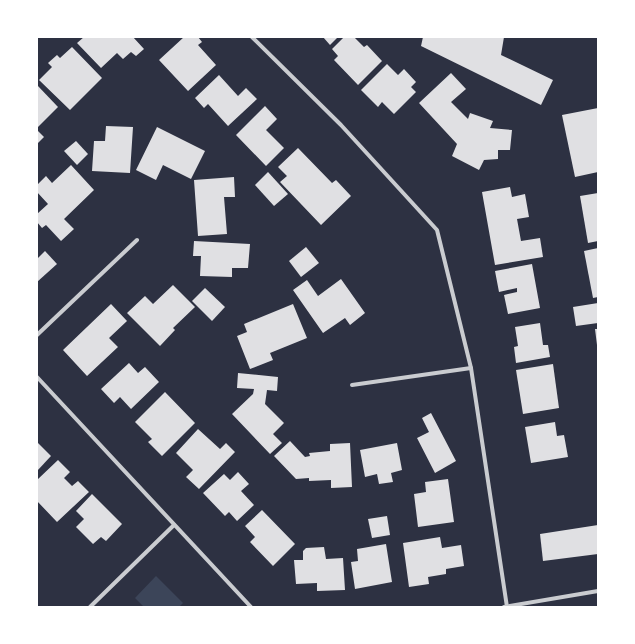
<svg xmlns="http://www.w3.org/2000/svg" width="635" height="644" font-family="'PT Sans',sans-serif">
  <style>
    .green { fill: #3c4559 }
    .building { fill: #e0e0e3 }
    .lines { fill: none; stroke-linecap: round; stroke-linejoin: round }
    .minor { stroke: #caccd0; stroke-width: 4 }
  </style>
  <rect width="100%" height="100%" fill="#2d3142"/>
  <polygon class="green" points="156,576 183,603 179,607 144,607 135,598"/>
  <g class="building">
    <polygon points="84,37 133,37 144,49 136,56 131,52 123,59 117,53 101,68 77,43"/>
    <polygon points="184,37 198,37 202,42 198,45 216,65 188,91 159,60"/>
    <polygon points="323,37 338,37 330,45"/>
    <polygon points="344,37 354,37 364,47 367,45 382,61 358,85 334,60 338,56 332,49"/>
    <polygon points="423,37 504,37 501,55 553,80 541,105 421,46"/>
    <polygon points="72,47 102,78 70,110 39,80 52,67 48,63 57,55 60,58"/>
    <polygon points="387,64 398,75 404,69 416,82 411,87 416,92 394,114 382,102 378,107 361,90"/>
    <polygon points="451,73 466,89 451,102 468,119 470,113 493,121 490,128 512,130 510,150 498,150 498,159 484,160 479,170 452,156 457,144 419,103"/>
    <polygon points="219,75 238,96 246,88 257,99 228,126 208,104 204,108 195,98"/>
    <polygon points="37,85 58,107 37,128"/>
    <polygon points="265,106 277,119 266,130 284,148 266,166 236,135"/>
    <polygon points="598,108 598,172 575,177 562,115"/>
    <polygon points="106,126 133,127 130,173 92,171 94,141 105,141"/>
    <polygon points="157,127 205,151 191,179 163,165 156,180 136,170"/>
    <polygon points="37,130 44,137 37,144"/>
    <polygon points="76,141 88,154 77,165 64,151"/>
    <polygon points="298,148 332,183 336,180 351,196 321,225 280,182 287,176 278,167"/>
    <polygon points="71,165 94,190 64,219 74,229 61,241 46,225 42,228 37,222 37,214 48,204 37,192 37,185 46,176 52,183"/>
    <polygon points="268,172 288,194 274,206 255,185"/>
    <polygon points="234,177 235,197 224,197 227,234 198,236 194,180"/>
    <polygon points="510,187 512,197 525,194 529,217 517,219 521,241 540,238 543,257 495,265 482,192"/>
    <polygon points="598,193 598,241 588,243 580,196"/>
    <polygon points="194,241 250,244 248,268 232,268 232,277 200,276 201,256 193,256"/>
    <polygon points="306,247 319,263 301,277 289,261"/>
    <polygon points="598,248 598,297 593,298 584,251"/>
    <polygon points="45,251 57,264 37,282 37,259"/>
    <polygon points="532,264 540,308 508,314 504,295 517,292 517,288 499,292 495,271"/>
    <polygon points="341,279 365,313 350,325 345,318 323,333 293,290 307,280 318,296"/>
    <polygon points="173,285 195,307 173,328 175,330 160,346 127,313 145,296 153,304"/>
    <polygon points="205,288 225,307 212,321 192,301"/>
    <polygon points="598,303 598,323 576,326 573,307"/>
    <polygon points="111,304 127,321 109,338 118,347 87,376 63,350"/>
    <polygon points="293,304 307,338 270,353 273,360 250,369 237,336 247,332 244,324"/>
    <polygon points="540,323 543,345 548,345 550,357 516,363 514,347 518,346 515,327"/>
    <polygon points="595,329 598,329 598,345 597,345"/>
    <polygon points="129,363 138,373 145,367 159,382 131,409 120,397 114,403 101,389"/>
    <polygon points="553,364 559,408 523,414 516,370"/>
    <polygon points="238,373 278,377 277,391 267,390 265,404 284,423 273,434 282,443 270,454 232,414 253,394 254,389 237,388"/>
    <polygon points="165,392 195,423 162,456 148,442 152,439 135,422"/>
    <polygon points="431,413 456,461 435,473 417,438 429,432 422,418"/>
    <polygon points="555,422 557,436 564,435 568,457 531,463 525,427"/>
    <polygon points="198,429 220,449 226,443 235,452 199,489 186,477 193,470 176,453"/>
    <polygon points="290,441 305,457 310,456 309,453 330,451 330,444 350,443 352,487 331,488 331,480 309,481 309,478 296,479 274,456"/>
    <polygon points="37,442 51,456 37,471"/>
    <polygon points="397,443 402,470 391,473 393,482 379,484 377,474 365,477 360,450"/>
    <polygon points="58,460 70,472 64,478 72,486 78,481 89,492 57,522 37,501 37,480"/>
    <polygon points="238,472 249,484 241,491 254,505 237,521 229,512 225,516 203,493 224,474 230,480"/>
    <polygon points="448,479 454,522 418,527 414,494 426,492 425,482"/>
    <polygon points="92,494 122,524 106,541 101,537 93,544 76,527 84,519 76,511"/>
    <polygon points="262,510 295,544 273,566 250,542 255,537 245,526"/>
    <polygon points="387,516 390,535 372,538 368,519"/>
    <polygon points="598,525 598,554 543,561 540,534"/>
    <polygon points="440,537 442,548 461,545 464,566 446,569 446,574 428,577 429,584 409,587 403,543"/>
    <polygon points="386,544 392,582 355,589 351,562 358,561 357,549"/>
    <polygon points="324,547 326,559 343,558 345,590 317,591 317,583 296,584 294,560 303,560 303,551 306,548"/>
  </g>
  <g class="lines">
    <g class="minor">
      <polyline points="252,37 341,125 437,230 471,368 507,607"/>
      <polyline points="37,335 137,240"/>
      <polyline points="37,377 251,607"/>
      <polyline points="352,385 471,368"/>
      <polyline points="90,607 174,525"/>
      <polyline points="504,607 598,591"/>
    </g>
  </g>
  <rect width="635" height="644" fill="none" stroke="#ffffff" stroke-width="76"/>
</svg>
